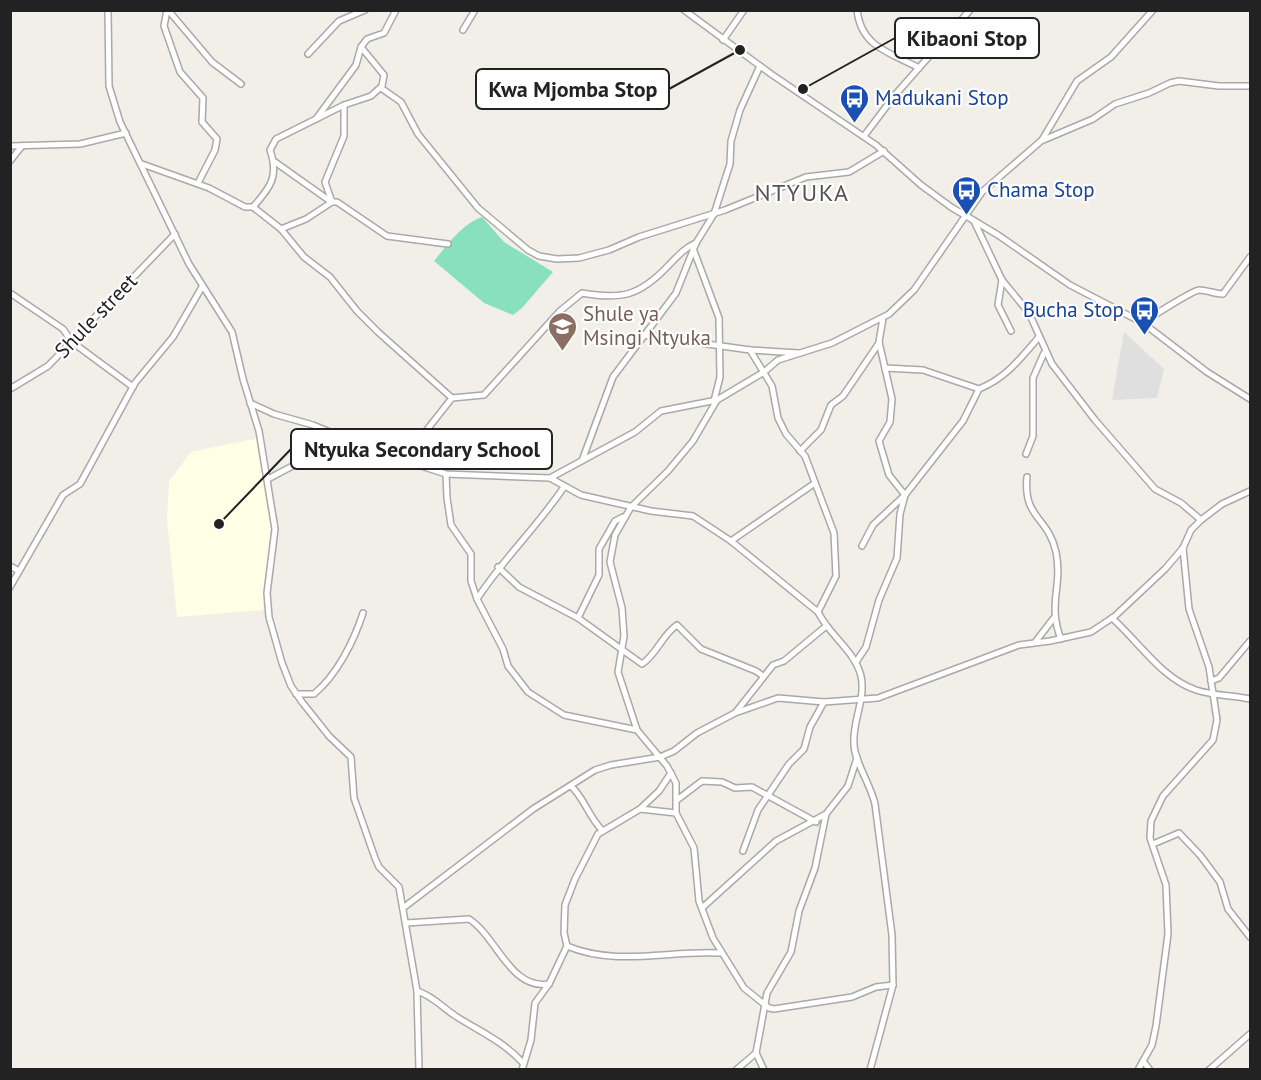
<svg xmlns="http://www.w3.org/2000/svg" width="1261" height="1080" font-family="'PT Sans',sans-serif">
  <style>
    .residential { fill: #e0dfdf }
    .education { fill: #ffffe5 }
    .pitch { fill: #88e0be }
    .lines { fill: none; stroke-linecap: round; stroke-linejoin: round }
    .street-casing { stroke: #a9a9a9; stroke-width: 8 }
    .street { stroke: #fff; stroke-width: 5 }
    .labels { text-anchor: middle; stroke-width: 4.5; stroke-linejoin: round; paint-order: stroke }
    .transit-label { font-size: 21px; fill: #164399; stroke: #fff; text-anchor: start }
    .education-label { font-size: 21px; fill: #785e54; stroke: #fff; text-anchor: start }
    .street-label { font-size: 21px; fill: #222; stroke: #fff }
    .quarter-label { font-size: 24px; letter-spacing: 1.5px; fill: #555; stroke: #fff }
    .leader { fill: none; stroke: #222; stroke-width: 2 }
    .callout-dot { fill: #222; stroke: #fff; stroke-width: 2 }
    .callout { fill: #fff; stroke: #222; stroke-width: 2 }
    .callout-label { font-size: 22px; text-anchor: middle; font-weight: bold; fill: #222 }
  </style>
  <rect width="100%" height="100%" fill="#f2efe9"/>
  <polygon class="residential" points="1124,332 1164,369 1157,398 1112,400"/>
  <polygon class="education" points="258,438 271,529 263,610 177,617 167,520 169,481 191,452"/>
  <path class="pitch" d="M482 217 504 242 553 272 522 308 513 315 484 303 434 261C447 245 462 224 482 217Z"/>
  <g class="lines">
    <defs>
      <g id="street">
        <polyline points="108,10 109,86 120,122 189,264 232,332 243,379 259,431 275,529 267,593 269,617 282,663 291,686 302,702 329,736 351,757 354,798 375,858 379,867 399,887 417,991 419,1070"/>
        <polyline points="167,10 164,26 180,72 203,98 202,122 217,139 215,150 198,183"/>
        <polyline points="168,10 212,62 241,84"/>
        <polyline points="684,10 771,74 876,145 921,185 951,207 998,235 1070,285 1143,323 1207,372 1250,399"/>
        <path d="M857 10C861 47 889 52 919 68"/>
        <polyline points="463,30 475,10"/>
        <polyline points="723,40 744,10"/>
        <polyline points="308,54 339,21 365,10"/>
        <polyline points="381,88 401,102 418,134 478,208 528,250 539,256 557,259 579,258 609,250 639,237 725,210 806,177 849,172 884,151"/>
        <polyline points="316,119 356,65 361,47"/>
        <polyline points="864,136 895,95 970,10"/>
        <polyline points="1042,140 1077,81 1111,57 1153,10"/>
        <polyline points="10,146 80,144 126,133"/>
        <polyline points="10,161 22,146"/>
        <polyline points="275,162 330,201"/>
        <path d="M142 164 209 188 245 207H253C271 187 279 176 270 150L276 139 344 105 371 96 382 86 384 75 361 47 367 39 384 33 396 10"/>
        <polyline points="332,202 325,182 344,136 344,105"/>
        <path d="M253 207 281 229 304 257 330 277 357 311 378 332 452 398 484 395 560 311 582 293C621 300 639 296 667 267 677 257 683 249 696 243"/>
        <polyline points="974,221 1002,280 1029,313 1052,364 1095,420 1155,489 1181,503 1201,520"/>
        <polyline points="281,229 306,219 332,202 337,202 387,236 448,244"/>
        <polyline points="694,251 719,318 720,377 714,401"/>
        <polyline points="1002,280 998,305 1011,331"/>
        <polyline points="10,293 63,329 72,342 133,387"/>
        <path d="M1143 323C1149 318 1192 291 1199 290 1207 290 1215 294 1223 294L1250 257"/>
        <polyline points="643,335 750,350 799,353"/>
        <polyline points="750,350 772,386 778,418 786,434 805,456 834,533 836,576 818,612"/>
        <polyline points="885,368 923,370 979,389"/>
        <polyline points="10,389 48,366 175,234"/>
        <polyline points="717,400 693,441 668,471 631,507 615,535 610,562 622,608 624,636 618,672 637,730 667,766 676,783 676,813 694,848 699,901 713,938 744,988 769,1008 774,1009 852,997 876,987 893,985"/>
        <path d="M250 403 274 414 313 425 381 453 446 474 550 478 581 495 651 511 693 516 731 541 818 612C829 635 855 651 861 676 866 700 852 721 854 744 854 761 871 785 875 804L892 935 893 985 870 1070"/>
        <polyline points="800,451 821,430 831,405 843,396 879,343"/>
        <polyline points="1026,454 1033,436 1033,378 1044,353"/>
        <polyline points="583,458 613,377 676,293 696,243 714,214 730,164 731,141 740,110 760,66"/>
        <polyline points="403,460 452,398"/>
        <polyline points="446,474 447,498 451,525 471,554 471,581 477,599"/>
        <path d="M1027 477C1023 519 1048 516 1056 552 1063 586 1047 604 1061 639"/>
        <polyline points="550,478 635,432 661,411 717,400 764,372 778,360 832,343 889,314 914,290 982,192 1041,141 1093,119 1115,104 1149,93 1170,83 1179,81 1219,86 1250,86"/>
        <polyline points="268,479 347,437"/>
        <path d="M564 487C537 527 503 559 477 599L503 649 508 666 528 692 564 715 637 730"/>
        <polyline points="731,541 815,483"/>
        <polyline points="862,546 873,525 905,495 889,475 879,441 890,422 892,399 879,342 883,318"/>
        <polyline points="10,566 19,571"/>
        <path d="M498 567 519 587 578 618 642 664C657 654 662 635 677 625L701 649 756 671 763 676"/>
        <polyline points="10,587 63,495 80,484 135,383 173,337 202,287"/>
        <polyline points="578,618 599,575 599,549 615,521 623,517"/>
        <path d="M1112 618C1139 642 1161 678 1196 690 1214 696 1232 695 1250 699"/>
        <polyline points="1036,641 1053,619"/>
        <path d="M856 662 866 647 879 600 897 558 900 514 905 495 963 421 979 389C1006 378 1020 359 1039 337"/>
        <polyline points="1211,681 1219,678 1250,641"/>
        <path d="M296 694H314C337 675 354 641 363 613"/>
        <polyline points="736,712 773,665 784,661 825,627"/>
        <path d="M571 786C585 799 588 816 602 830"/>
        <polyline points="677,800 702,781 722,782 735,788 752,787 816,822"/>
        <polyline points="640,809 676,813"/>
        <polyline points="1153,844 1179,833 1200,855 1220,882 1228,909 1250,937"/>
        <polyline points="743,851 758,810 789,764 804,749 810,727 824,702"/>
        <polyline points="403,908 533,809 595,770 611,765 660,757 674,751 697,733 735,713 778,698 824,702 878,698 1019,645 1050,641 1091,632 1115,616 1165,569 1183,548 1191,530 1201,520 1222,504 1250,491"/>
        <polyline points="702,908 776,841 826,814"/>
        <path d="M406 923 469 919C497 937 510 990 549 984"/>
        <path d="M567 946C617 967 669 950 720 953"/>
        <path d="M417 991C433 996 443 1008 457 1017 481 1032 504 1042 523 1063"/>
        <polyline points="1143,1061 1150,1070"/>
        <polyline points="522,1070 531,1040 535,1003 549,984 567,946 564,933 565,905 575,879 598,834 640,809 659,791 671,773"/>
        <polyline points="736,1070 756,1053"/>
        <polyline points="764,1070 756,1053 767,993 791,952 799,911 815,868 826,814 848,786 857,758"/>
        <polyline points="1138,1070 1152,1045 1156,1026 1168,934 1166,885 1150,838 1151,821 1163,796 1213,740 1217,720 1209,667 1189,609 1183,548"/>
        <polyline points="1209,1070 1250,1034"/>
      </g>
    </defs>
    <use href="#street" class="street-casing"/>
    <use href="#street" class="street"/>
  </g>
  <defs>
    <symbol id="bus-pin" viewBox="-11 -11 22 30"><path d="M0 17L-7.5 6A9.5 9.5 0 1 1 7.5 6Z" fill="#1a4fb4" stroke="#fff"/><path d="M-5-6H5V4H4V6H2V4H-2V6H-4V4H-5ZM-3.5-4V0h7V-4ZM-3.5 1.2v1.5H-2V1.2ZM2 1.2v1.5H3.5V1.2Z" fill="#fff"/></symbol>
    <symbol id="school-pin" viewBox="-11 -11 22 30"><path d="M0 17L-7.5 6A9.5 9.5 0 1 1 7.5 6Z" fill="#8d6e63" stroke="#fff"/><path d="M0-5L7-2L0 1L-7-2ZM-4 1L0 2.5L4 1V4Q0 6-4 4Z" fill="#fff"/></symbol>
  </defs>
  <g fill-rule="evenodd">
    <use href="#bus-pin" x="838" y="82" width="33" height="45"/>
    <use href="#bus-pin" x="950" y="174" width="33" height="45"/>
    <use href="#bus-pin" x="1128" y="294" width="33" height="45"/>
    <use href="#school-pin" x="546" y="310" width="33" height="45"/>
  </g>
  <g class="labels">
    <g class="transit-label">
      <text x="875" y="105">Madukani Stop</text>
      <text x="987" y="197">Chama Stop</text>
      <text x="1124" y="317" text-anchor="end">Bucha Stop</text>
    </g>
    <g class="education-label">
      <text x="583" y="321">Shule ya<tspan x="583" dy="24">Msingi Ntyuka</tspan></text>
    </g>
    <g class="street-label">
      <text transform="translate(96 316) rotate(-46)" y="7">Shule street</text>
    </g>
    <g class="quarter-label">
      <text x="802" y="201">NTYUKA</text>
    </g>
  </g>
  <path class="leader" d="M803 89L895 38M740 50L669 89M219 524L291 449"/>
  <g class="callout-dot">
    <circle cx="803" cy="89" r="6"/>
    <circle cx="740" cy="50" r="6"/>
    <circle cx="219" cy="524" r="6"/>
  </g>
  <g class="callout">
    <rect x="895" y="18" width="144" height="40" rx="6"/>
    <rect x="476" y="69" width="193" height="40" rx="6"/>
    <rect x="291" y="429" width="261" height="40" rx="6"/>
  </g>
  <g class="callout-label">
    <text x="967" y="46">Kibaoni Stop</text>
    <text x="573" y="97">Kwa Mjomba Stop</text>
    <text x="422" y="457">Ntyuka Secondary School</text>
  </g>
  <rect width="1261" height="1080" fill="none" stroke="#222222" stroke-width="24"/>
</svg>
